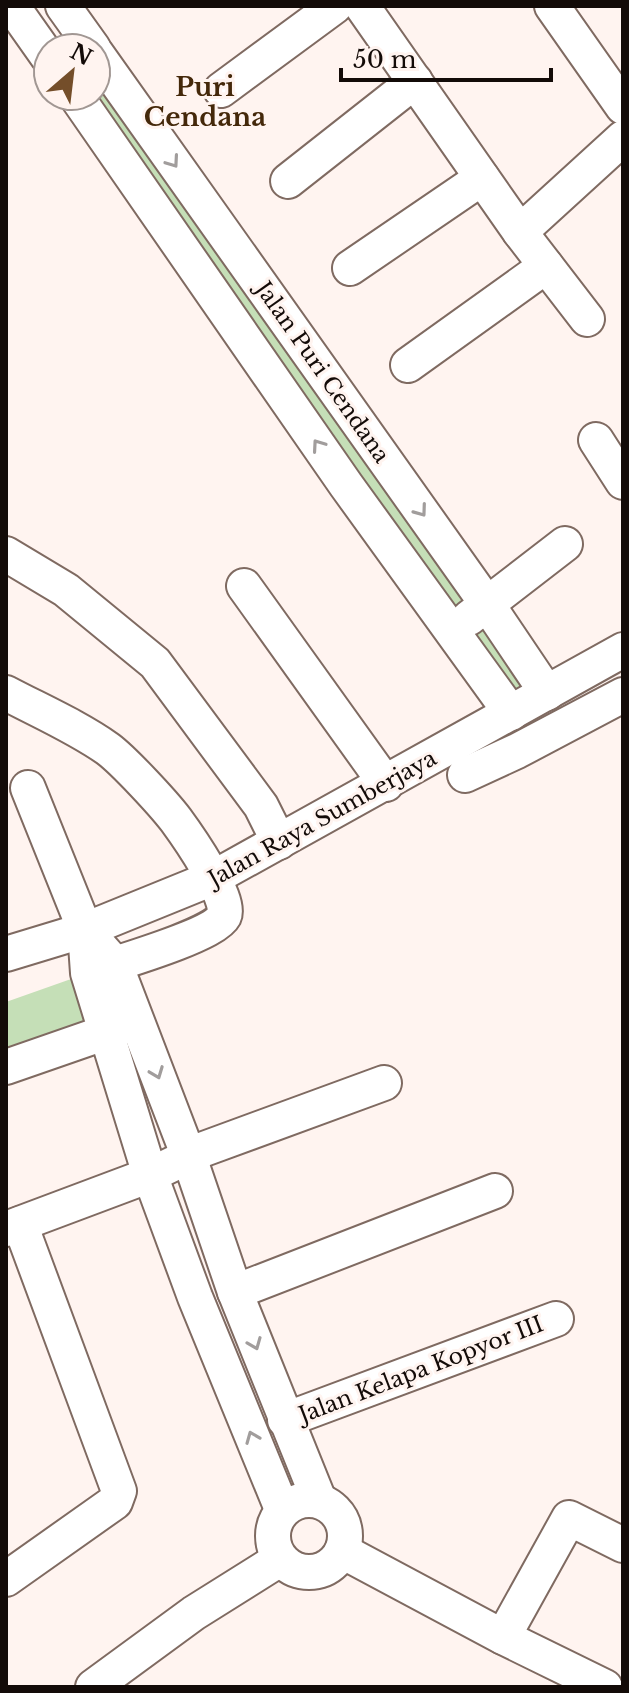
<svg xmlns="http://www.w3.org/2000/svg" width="629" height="1693" font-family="'Libre Baskerville',serif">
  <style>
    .green { fill: #c5dfb7 }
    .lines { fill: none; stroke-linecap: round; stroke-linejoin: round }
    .minor-casing { stroke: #7f6a61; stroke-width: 38 }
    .minor { stroke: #fff; stroke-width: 34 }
    .oneway { stroke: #a19d9c }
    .labels { text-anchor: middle; stroke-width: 6; stroke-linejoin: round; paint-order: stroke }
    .street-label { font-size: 22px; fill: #130b08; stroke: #fff4f0 }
    .quarter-label { font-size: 26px; font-weight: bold; fill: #44280a; stroke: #fff4f0 }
  </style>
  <rect width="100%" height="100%" fill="#fff4f0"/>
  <g class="green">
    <polygon points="96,53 547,693 511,713 96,96"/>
    <polygon points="88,973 106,1031 6,1067 6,1002"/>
  </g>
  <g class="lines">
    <defs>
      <g id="minor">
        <polyline points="12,6 48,57"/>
        <polyline points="63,6 93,48"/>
        <polyline points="362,6 520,232 587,319"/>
        <polyline points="552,6 623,107"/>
        <polyline points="96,53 487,604 547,693"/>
        <polyline points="221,90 335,6"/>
        <polyline points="76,96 346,485 511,713"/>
        <polyline points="288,181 415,81"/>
        <polyline points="520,232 623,138"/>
        <polyline points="350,268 482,178"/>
        <polyline points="408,365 546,266"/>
        <polyline points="596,440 623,482"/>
        <polyline points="6,554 66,590 155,663 261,806 279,842"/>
        <polyline points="244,586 386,784"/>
        <polyline points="469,618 565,544"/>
        <path d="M6 693C40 711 77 727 108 749 124 761 163 803 176 820 187 835 232 899 224 916 214 935 120 962 96 970"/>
        <polyline points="465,775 517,751 623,695"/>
        <polyline points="28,788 85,930 88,973 150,1175 195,1297 282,1509"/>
        <polyline points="85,930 115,964 189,1157 235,1292 319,1500"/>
        <polyline points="6,954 85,930 213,878 623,650"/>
        <polyline points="6,1067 127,1025"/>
        <polyline points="6,1229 150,1175 204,1149 384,1083"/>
        <polyline points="235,1292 495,1191"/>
        <polyline points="285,1420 556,1319"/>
        <circle cx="309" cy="1536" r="36"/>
        <polyline points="342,1551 503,1637 605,1687"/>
        <polyline points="6,1579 115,1502 119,1491 20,1224"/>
        <polyline points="503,1637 569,1518 623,1545"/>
        <polyline points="93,1687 194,1613 280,1559"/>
      </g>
    </defs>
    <use href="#minor" class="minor-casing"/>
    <use href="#minor" class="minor"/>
  </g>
  <defs><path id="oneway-chevron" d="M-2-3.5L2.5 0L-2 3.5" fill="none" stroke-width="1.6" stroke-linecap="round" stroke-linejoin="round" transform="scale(2)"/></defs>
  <g class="oneway">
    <use href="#oneway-chevron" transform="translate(173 162) rotate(55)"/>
    <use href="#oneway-chevron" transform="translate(318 445) rotate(-125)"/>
    <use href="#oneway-chevron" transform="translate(421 511) rotate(54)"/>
    <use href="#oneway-chevron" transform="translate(157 1073) rotate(69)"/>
    <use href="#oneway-chevron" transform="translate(255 1344) rotate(68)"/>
    <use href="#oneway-chevron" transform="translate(252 1437) rotate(-112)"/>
  </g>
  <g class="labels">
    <g class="street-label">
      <text transform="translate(323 372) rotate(55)" y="8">Jalan Puri Cendana</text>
      <text transform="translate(322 818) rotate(-29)" y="8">Jalan Raya Sumberjaya</text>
      <text transform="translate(421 1369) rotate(-21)" y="8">Jalan Kelapa Kopyor III</text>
    </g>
    <g class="quarter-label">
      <text x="205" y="96">Puri<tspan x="205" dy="30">Cendana</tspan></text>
    </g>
  </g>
  <rect width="629" height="1693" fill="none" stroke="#130b08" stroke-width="16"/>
  <g transform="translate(72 72) rotate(28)"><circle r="38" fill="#fff4f0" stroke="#a19793" stroke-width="2"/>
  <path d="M0-6L14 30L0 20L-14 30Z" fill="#744e2a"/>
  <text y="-12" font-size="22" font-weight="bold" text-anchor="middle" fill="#130b08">N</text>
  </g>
  <path d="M341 68v12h210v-12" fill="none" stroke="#130b08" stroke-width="4"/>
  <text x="353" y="68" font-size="24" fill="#130b08" stroke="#fff4f0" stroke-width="6" paint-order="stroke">50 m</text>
</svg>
